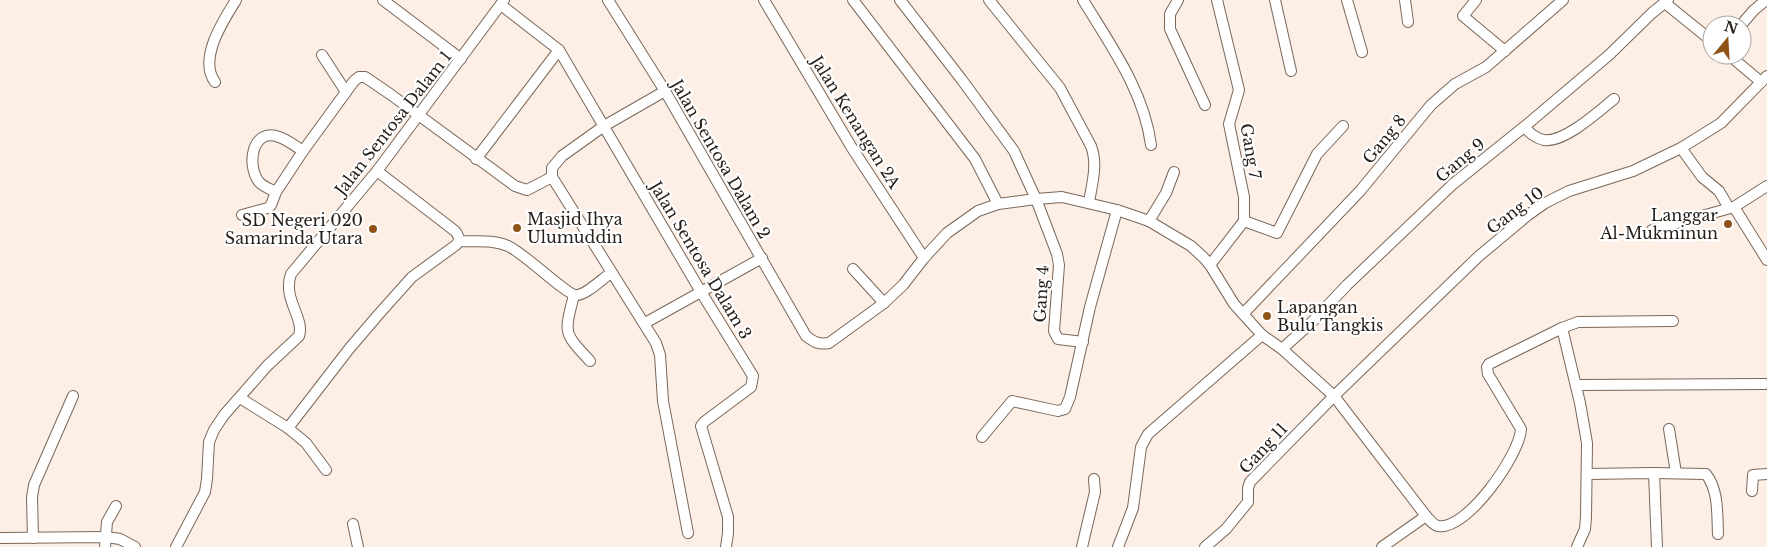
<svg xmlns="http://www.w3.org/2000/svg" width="1767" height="547" font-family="'Libre Baskerville',serif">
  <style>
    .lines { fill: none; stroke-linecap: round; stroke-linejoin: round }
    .minor-casing { stroke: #7a6758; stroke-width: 12 }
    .minor { stroke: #fff; stroke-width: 10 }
    .poi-dot { fill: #905216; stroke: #fff; stroke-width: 2 }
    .labels { text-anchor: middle; stroke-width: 4.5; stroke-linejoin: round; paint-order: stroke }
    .street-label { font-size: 16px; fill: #28201a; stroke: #fff }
    .poi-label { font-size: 16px; fill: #28201a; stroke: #fff; text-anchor: end }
  </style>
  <rect width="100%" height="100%" fill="#fdefe5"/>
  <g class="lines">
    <defs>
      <g id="minor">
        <polyline points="383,0 461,59"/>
        <path d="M608 0 665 91 806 336C814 342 819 345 829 343L884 303 903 285 924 258 947 233 978 211 998 204 1036 199 1062 197 1117 210 1149 221 1191 246 1204 258 1210 265 1234 304 1262 335 1282 349 1334 396 1426 516 1382 547"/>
        <polyline points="764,0 852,148 924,258"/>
        <polyline points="853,0 975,159 998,204"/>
        <polyline points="900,0 962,80 1014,151 1036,199 1057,254 1059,265 1054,331 1058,339 1083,342"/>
        <path d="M989 0 1060 88 1091 146C1098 164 1092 184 1089 202"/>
        <path d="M1083 0C1111 46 1144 91 1151 145"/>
        <polyline points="1178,0 1170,14 1170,29 1205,105"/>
        <polyline points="1217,0 1239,90 1229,124 1244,197 1244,221"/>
        <polyline points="1275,0 1291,71"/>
        <polyline points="1347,0 1362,52"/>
        <polyline points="1405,0 1408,22"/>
        <polyline points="1476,0 1463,16 1505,51"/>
        <polyline points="1665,3 1712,41"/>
        <polyline points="501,5 559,50 701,292 753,376 751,387 704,422 701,426 728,517 728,533 726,547"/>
        <polyline points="1741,25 1754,10 1766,0"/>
        <polyline points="322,55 346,92"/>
        <polyline points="1729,55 1761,82"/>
        <path d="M215 82C198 59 223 21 236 0"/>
        <polyline points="665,91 604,126 562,156 552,168 552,177 656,343 660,355 663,401 688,533"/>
        <path d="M1524 127C1530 133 1535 138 1544 140 1564 143 1598 112 1614 99"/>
        <polyline points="1681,148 1702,177 1719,191 1729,208"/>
        <polyline points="476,159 559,50"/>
        <path d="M276 192C270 189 264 187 259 182 246 165 252 127 279 137 288 140 295 146 303 151"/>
        <polyline points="1734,207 1767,260"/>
        <polyline points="242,215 268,208 271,205 276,192 303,151 354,81 359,77 365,77 390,94 515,186 527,190 552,177"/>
        <polyline points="1149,221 1166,193 1174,172"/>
        <polyline points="1244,221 1277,233 1317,154 1343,126"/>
        <polyline points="1652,230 1734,207 1767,186"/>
        <path d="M459 241C475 242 493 239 508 246 524 253 567 295 576 295 585 296 603 278 611 273"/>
        <polyline points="1210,265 1244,221"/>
        <polyline points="853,269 884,303"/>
        <path d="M574 295C564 334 563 332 590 361"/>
        <polyline points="1243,314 1360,191 1431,105 1455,84 1486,67 1563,0"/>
        <polyline points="645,323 762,258"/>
        <polyline points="1282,349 1312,322 1347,285 1453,184 1524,127 1609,55 1652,13 1668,0"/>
        <polyline points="1576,385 1765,384"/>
        <polyline points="240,398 288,428"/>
        <polyline points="1669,429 1676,473"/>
        <polyline points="982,437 1012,401 1058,411 1065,409 1070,397 1090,307 1117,210"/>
        <path d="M326 470 306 443 288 428 349 349 378 315 412 277 456 245C461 240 459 236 455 231L377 171"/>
        <path d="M1654 473 1706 474C1719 491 1717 514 1718 534"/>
        <polyline points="1587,474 1654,473 1657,547"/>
        <polyline points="1752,491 1753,475 1767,474"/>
        <path d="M1426 516C1430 520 1433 525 1438 526 1467 531 1520 454 1521 429L1488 374 1487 367 1489 364 1562 328"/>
        <polyline points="353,524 358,547"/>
        <polyline points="0,538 106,537 120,539 135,547"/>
        <polyline points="33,538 32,497 34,485 73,396"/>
        <polyline points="105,547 107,522 116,506"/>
        <path d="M176 547 205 492 207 479 209 442 214 430 224 415 267 366 299 336C305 318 282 299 291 274L377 171 504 0"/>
        <polyline points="1082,547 1095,492 1094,479"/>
        <polyline points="1118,547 1133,508 1141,447 1148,434 1262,335"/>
        <polyline points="1205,547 1226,529 1248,502 1248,488 1250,482 1334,396 1479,256 1528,215 1545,203 1569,191 1633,171 1681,148 1721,123 1767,76"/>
        <polyline points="1577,547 1585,529 1586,517 1587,443 1580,403 1562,328 1578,322 1673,321"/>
      </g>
    </defs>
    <use href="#minor" class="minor-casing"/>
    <use href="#minor" class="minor"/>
  </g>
  <g class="poi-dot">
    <circle cx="1728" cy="224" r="5"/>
    <circle cx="517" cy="228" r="5"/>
    <circle cx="373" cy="229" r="5"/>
    <circle cx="1267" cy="316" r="5"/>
  </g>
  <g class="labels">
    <g class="street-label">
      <text transform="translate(856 122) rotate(58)" y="6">Jalan Kenangan 2A</text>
      <text transform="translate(393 123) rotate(-52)" y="6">Jalan Sentosa Dalam 1</text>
      <text transform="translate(1384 139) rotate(-51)" y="6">Gang 8</text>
      <text transform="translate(1251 151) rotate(80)" y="6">Gang 7</text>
      <text transform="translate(721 159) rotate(60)" y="6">Jalan Sentosa Dalam 2</text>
      <text transform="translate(1460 160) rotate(-40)" y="6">Gang 9</text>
      <text transform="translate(1515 210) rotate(-37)" y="6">Gang 10</text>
      <text transform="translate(701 260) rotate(59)" y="6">Jalan Sentosa Dalam 3</text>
      <text transform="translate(1041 294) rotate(-87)" y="6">Gang 4</text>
      <text transform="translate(1263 448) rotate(-47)" y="6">Gang 11</text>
    </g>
    <g class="poi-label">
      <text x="1718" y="221">Langgar<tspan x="1718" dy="18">Al-Mukminun</tspan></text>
      <text x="527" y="225" text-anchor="start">Masjid Ihya<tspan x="527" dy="18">Ulumuddin</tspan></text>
      <text x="363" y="226">SD Negeri 020<tspan x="363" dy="18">Samarinda Utara</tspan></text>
      <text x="1277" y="313" text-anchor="start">Lapangan<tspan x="1277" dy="18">Bulu Tangkis</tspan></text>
    </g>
  </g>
  <g transform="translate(1727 40) rotate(18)"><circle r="24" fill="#ffffff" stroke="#a9a6a3"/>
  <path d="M0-4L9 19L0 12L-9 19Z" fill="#905216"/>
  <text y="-8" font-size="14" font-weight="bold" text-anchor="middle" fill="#28201a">N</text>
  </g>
</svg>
